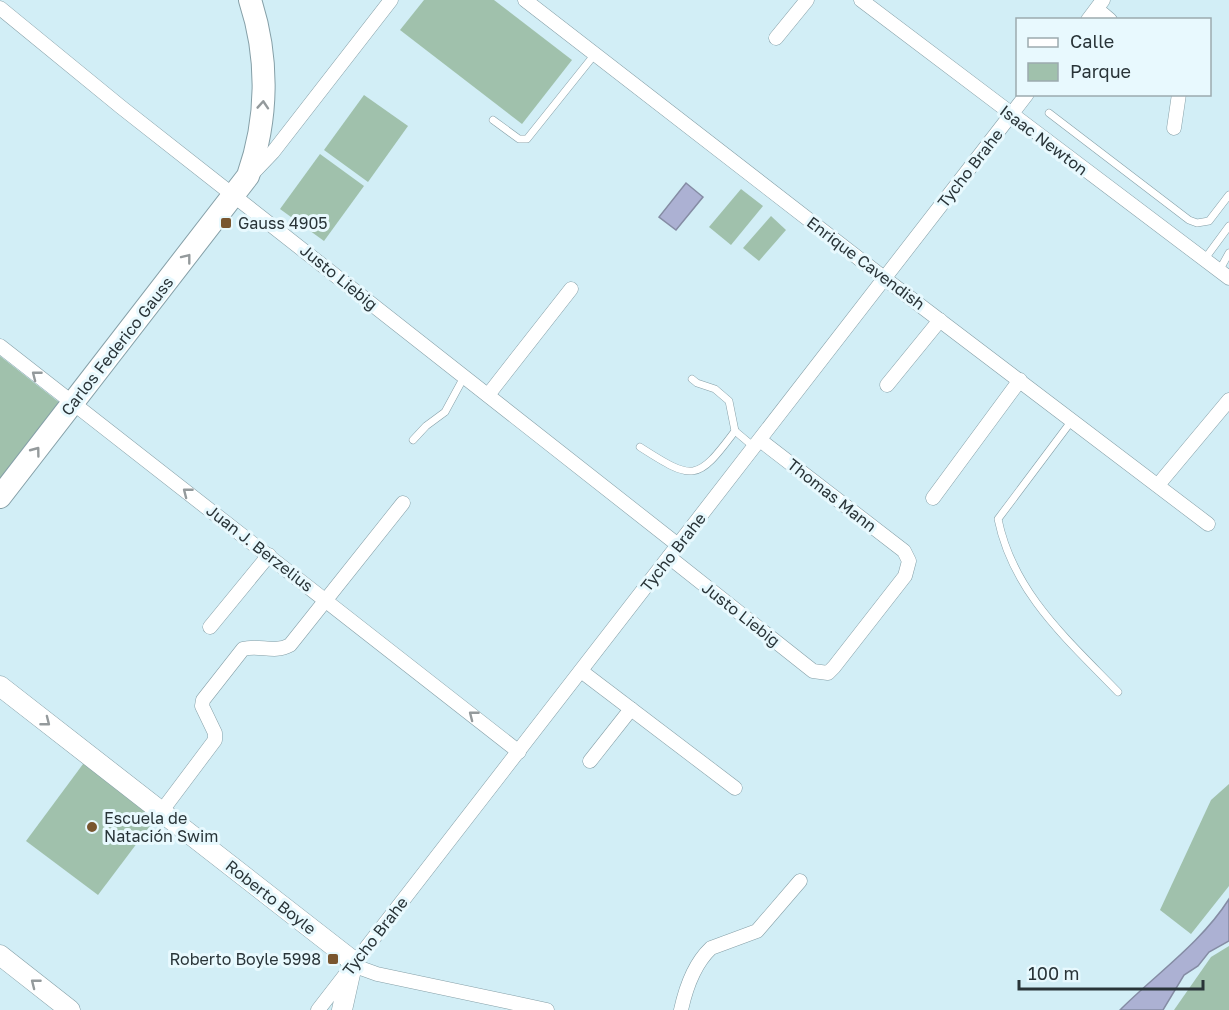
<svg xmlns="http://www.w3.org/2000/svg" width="1229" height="1010" font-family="'Golos Text',sans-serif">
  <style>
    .green { fill: #a0c1ac }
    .water { fill: #acb1d3; stroke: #858ca4; stroke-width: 1.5 }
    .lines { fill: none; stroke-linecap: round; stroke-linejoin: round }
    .lane-casing { stroke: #859fa7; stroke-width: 8 }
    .street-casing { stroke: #859fa7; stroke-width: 15 }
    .secondary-casing { stroke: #859fa7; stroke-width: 21 }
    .primary-casing { stroke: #859fa7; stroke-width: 24 }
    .lane { stroke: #fff; stroke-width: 7 }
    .street { stroke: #fff; stroke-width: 14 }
    .secondary { stroke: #fff; stroke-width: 20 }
    .primary { stroke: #fff; stroke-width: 22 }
    .oneway { stroke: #949a9c }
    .poi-dot { fill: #79562f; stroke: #e8f9fe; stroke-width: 2 }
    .labels { text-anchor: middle; stroke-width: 6; stroke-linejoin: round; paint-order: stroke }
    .street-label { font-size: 16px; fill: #293438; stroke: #e8f9fe }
    .poi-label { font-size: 16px; fill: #293438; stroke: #e8f9fe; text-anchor: start }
  </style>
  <rect width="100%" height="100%" fill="#d2eef6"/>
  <g class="green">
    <polygon points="424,0 494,0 572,60 522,124 400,30"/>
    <polygon points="364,95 408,126 368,182 324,150"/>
    <polygon points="320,154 364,186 324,241 280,209"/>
    <polygon points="741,189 763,206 731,245 709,227"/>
    <polygon points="771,216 786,230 759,261 743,248"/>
    <polygon points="0,356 60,403 0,479"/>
    <polygon points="86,760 159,814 98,895 26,841"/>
    <polygon points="1229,784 1229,886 1191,934 1160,910 1211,800"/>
    <polygon points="1229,946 1229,1010 1174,1010 1211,957"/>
  </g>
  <g class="water">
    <polygon points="686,183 703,197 676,230 659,217"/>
    <path d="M1229 899V941L1209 952 1198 966 1184 975 1163 1010H1120C1156 974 1201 943 1229 899Z"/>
  </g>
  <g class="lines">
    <defs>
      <g id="lane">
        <polyline points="1049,113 1189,220 1197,223 1209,221 1229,195"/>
        <polyline points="493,120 519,139 527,139 595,54"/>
        <polyline points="1204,260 1229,226"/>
        <polyline points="1219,271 1229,253"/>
        <path d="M1073 419 998 519C1013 593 1068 640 1118 692"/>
        <polyline points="735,431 754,447"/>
        <polyline points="413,440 426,426 445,412 464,377"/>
        <path d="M640 447C693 481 697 482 735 431L729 401 715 389 697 383 692 379"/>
      </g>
      <g id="street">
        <polyline points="525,0 884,278 1208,524"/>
        <polyline points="861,0 1229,278"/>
        <polyline points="0,8 121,107 678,545"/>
        <polyline points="1097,9 1110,20"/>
        <polyline points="1088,20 1103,0"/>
        <polyline points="776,38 807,0"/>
        <polyline points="1174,128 1179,94"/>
        <polyline points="252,174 273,152 391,0"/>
        <polyline points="0,346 519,752"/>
        <polyline points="887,385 940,320"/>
        <polyline points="488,395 571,289"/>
        <polyline points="1158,485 1229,400"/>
        <polyline points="933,498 1020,380"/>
        <polyline points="669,557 813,671 828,673 834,667 905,576 909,561 904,551 760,440"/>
        <polyline points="210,627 269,555"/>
        <polyline points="581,671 735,788"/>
        <polyline points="590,761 631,709"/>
        <path d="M161 812 215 740V733L202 706 203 700 243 649C259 644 274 654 290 645L403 503"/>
        <polyline points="352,965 377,974 547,1010"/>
        <polyline points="318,1010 1027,94"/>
        <path d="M681 1010C686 987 694 964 711 948L757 931 800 881"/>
      </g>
      <g id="secondary">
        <polyline points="0,686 349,958 352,965 342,1010"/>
        <polyline points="0,955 70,1010"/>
      </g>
      <path id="primary" d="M0 497 248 176C268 119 269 58 250 0"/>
    </defs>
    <use href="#lane" class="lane-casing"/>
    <use href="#street" class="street-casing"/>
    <use href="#secondary" class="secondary-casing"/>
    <use href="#primary" class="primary-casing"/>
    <use href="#lane" class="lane"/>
    <use href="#street" class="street"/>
    <use href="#secondary" class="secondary"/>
    <use href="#primary" class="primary"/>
  </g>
  <defs><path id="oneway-chevron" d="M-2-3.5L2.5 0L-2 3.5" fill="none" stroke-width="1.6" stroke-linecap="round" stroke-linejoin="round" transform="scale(1.5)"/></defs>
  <g class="oneway">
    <use href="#oneway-chevron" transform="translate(263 105) rotate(-86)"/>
    <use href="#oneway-chevron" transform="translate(187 258) rotate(-52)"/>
    <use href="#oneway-chevron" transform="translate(36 375) rotate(-142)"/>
    <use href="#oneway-chevron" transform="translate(36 451) rotate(-53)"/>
    <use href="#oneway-chevron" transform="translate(187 492) rotate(-142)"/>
    <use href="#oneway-chevron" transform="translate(473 715) rotate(-142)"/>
    <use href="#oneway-chevron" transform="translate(46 722) rotate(38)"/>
    <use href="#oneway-chevron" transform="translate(35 983) rotate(-142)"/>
  </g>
  <g class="poi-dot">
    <rect x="220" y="217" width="12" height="12" rx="3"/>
    <circle cx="92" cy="827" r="6"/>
    <rect x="327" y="953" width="12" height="12" rx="3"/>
  </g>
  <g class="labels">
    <g class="street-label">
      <text transform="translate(1044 140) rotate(37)" y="6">Isaac Newton</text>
      <text transform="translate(970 168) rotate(-52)" y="6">Tycho Brahe</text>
      <text transform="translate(866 263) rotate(37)" y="6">Enrique Cavendish</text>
      <text transform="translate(339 277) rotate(39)" y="6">Justo Liebig</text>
      <text transform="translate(117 346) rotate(-52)" y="6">Carlos Federico Gauss</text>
      <text transform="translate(832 495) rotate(38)" y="6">Thomas Mann</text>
      <text transform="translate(260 548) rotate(38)" y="6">Juan J. Berzelius</text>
      <text transform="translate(673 552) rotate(-52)" y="6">Tycho Brahe</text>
      <text transform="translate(741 614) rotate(38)" y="6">Justo Liebig</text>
      <text transform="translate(271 897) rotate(38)" y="6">Roberto Boyle</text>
      <text transform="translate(375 936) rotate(-52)" y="6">Tycho Brahe</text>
    </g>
    <g class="poi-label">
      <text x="238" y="229">Gauss 4905</text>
      <text x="104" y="824">Escuela de<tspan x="104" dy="18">Natación Swim</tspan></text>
      <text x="321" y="965" text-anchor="end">Roberto Boyle 5998</text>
    </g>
  </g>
  <rect x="1016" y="18" width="195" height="78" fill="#e8f9fe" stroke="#9caaaf" stroke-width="1.5"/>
  <rect x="1028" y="38" width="30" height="9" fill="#ffffff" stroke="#9caaaf" stroke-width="1.5"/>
  <text x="1070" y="48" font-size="18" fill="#293438">Calle</text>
  <rect x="1028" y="63" width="30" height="18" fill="#a0c1ac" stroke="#9caaaf" stroke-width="1.5"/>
  <text x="1070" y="78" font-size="18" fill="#293438">Parque</text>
  <path d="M1019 980v9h184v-9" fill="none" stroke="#293438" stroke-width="3"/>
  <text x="1028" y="980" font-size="18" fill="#293438" stroke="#e8f9fe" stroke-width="4.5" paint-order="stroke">100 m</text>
</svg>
